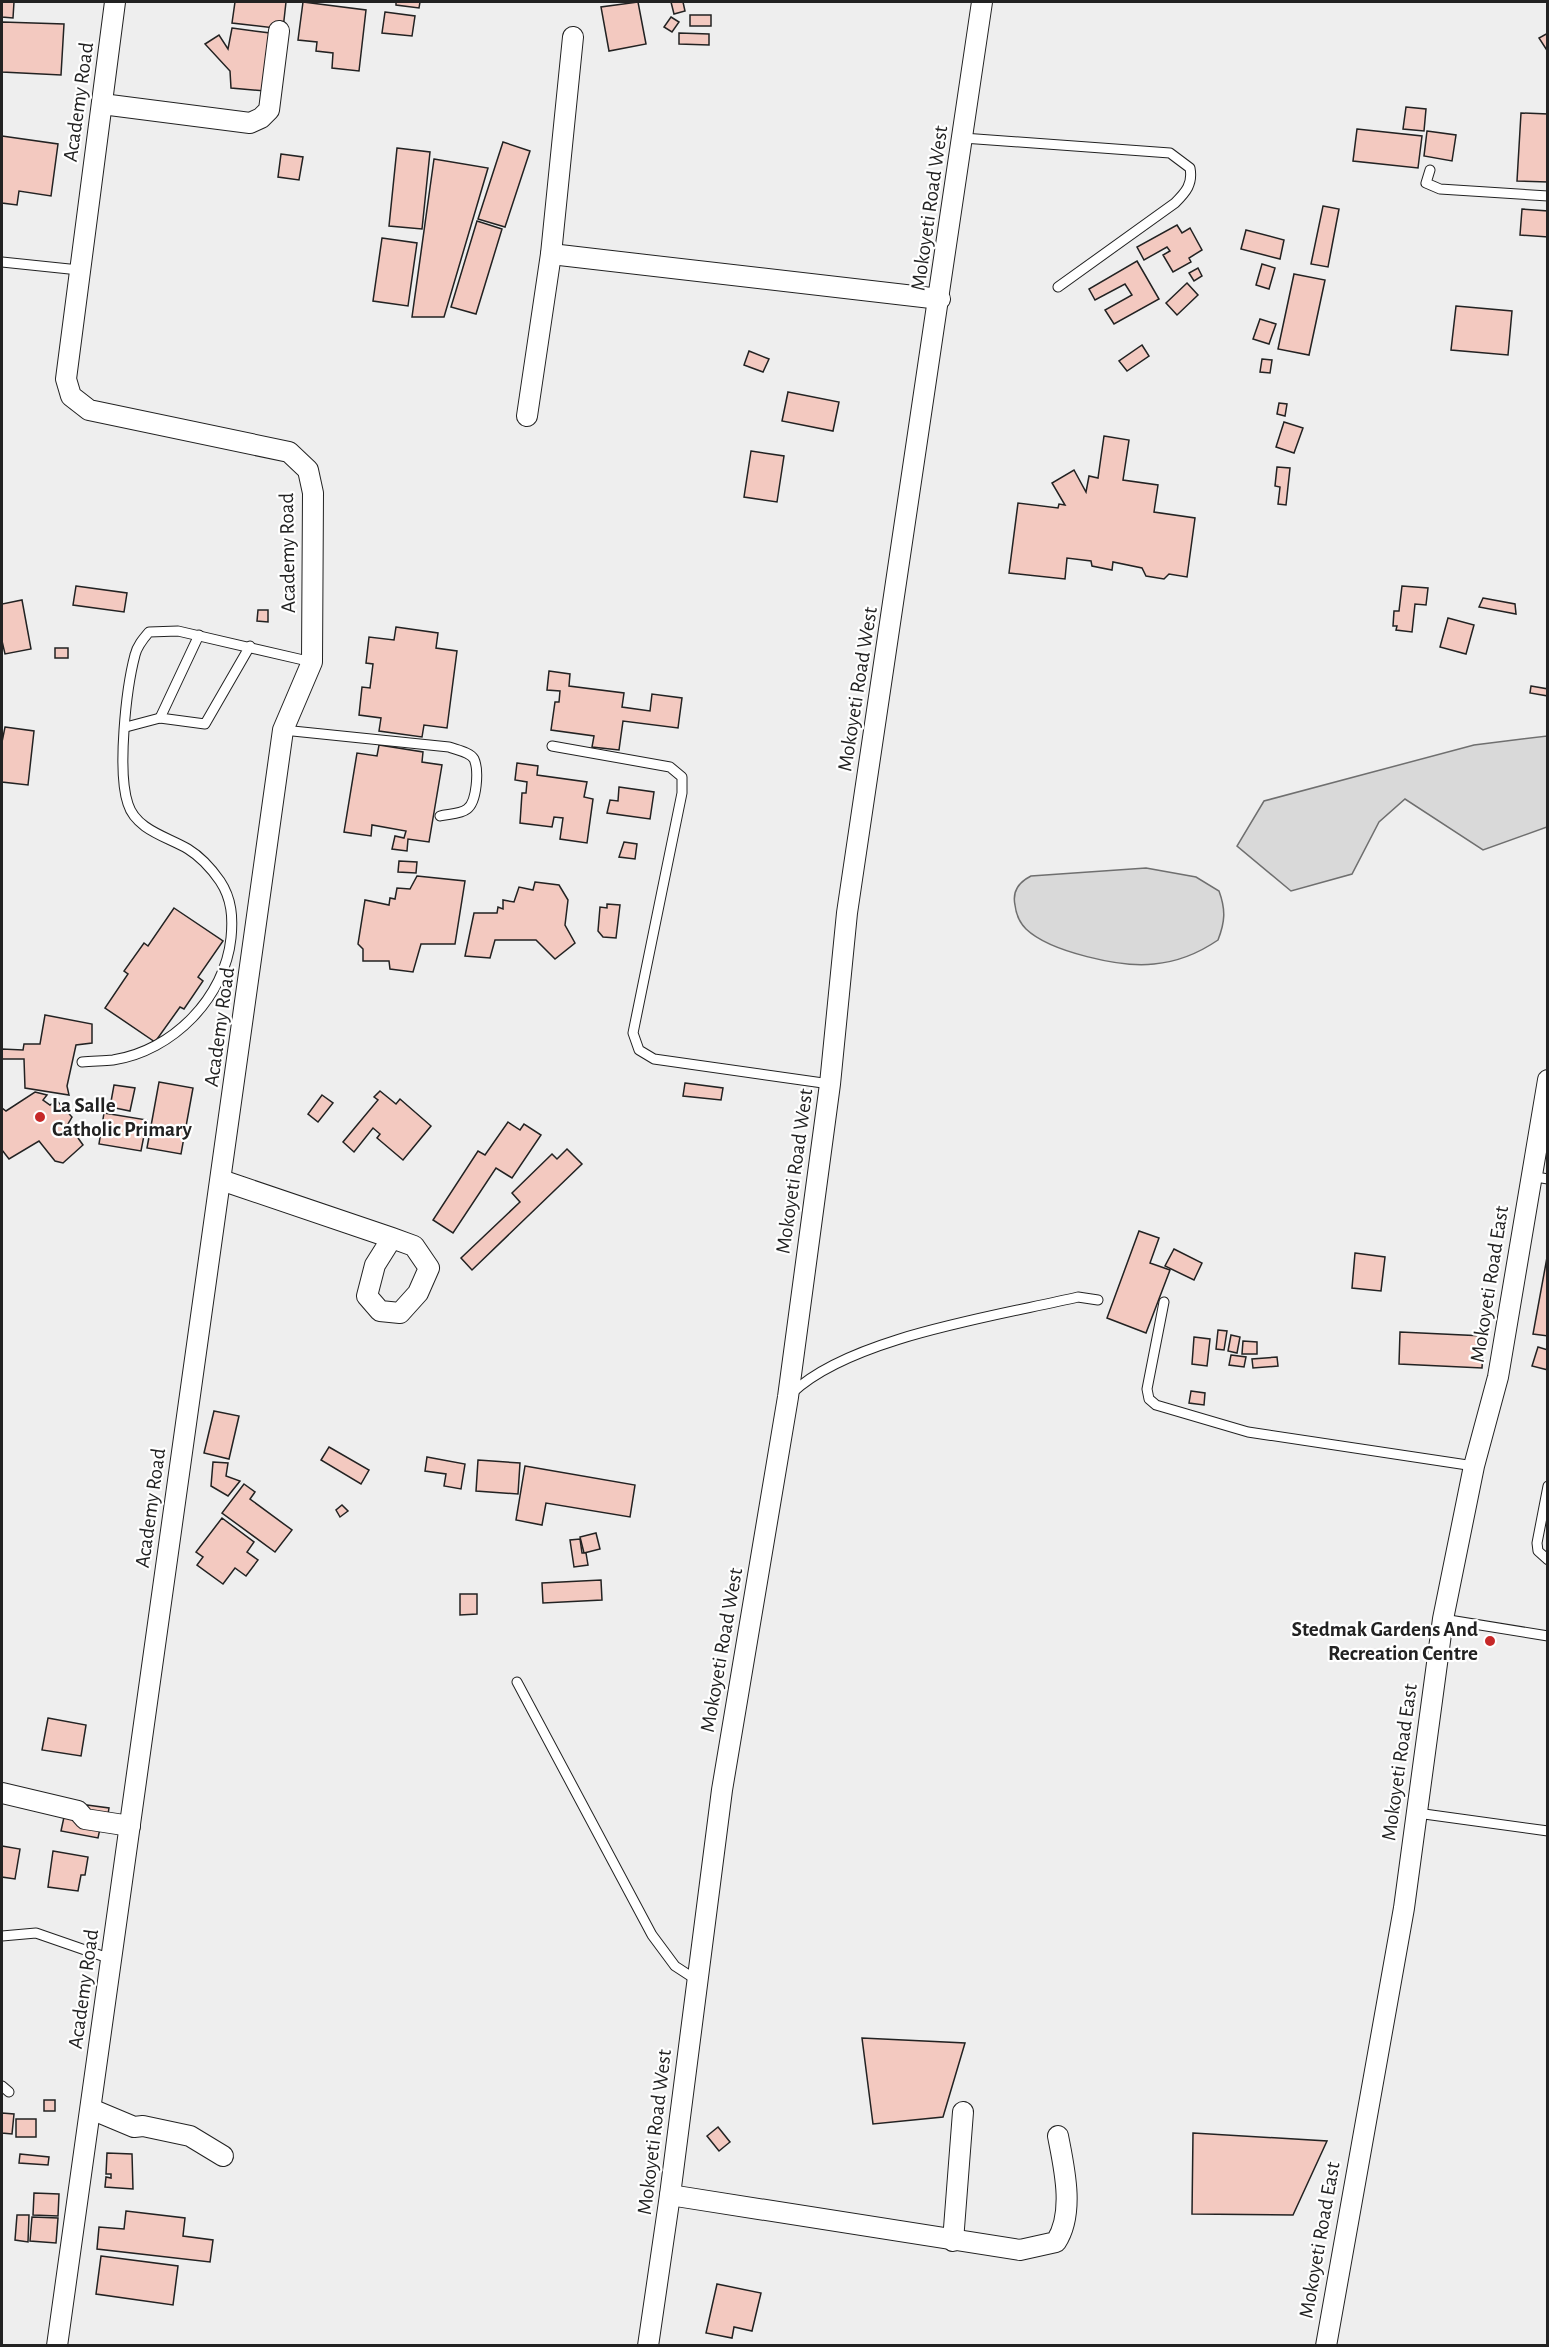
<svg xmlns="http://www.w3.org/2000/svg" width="1549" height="2347" font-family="'Alegreya Sans',sans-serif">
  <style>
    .green { fill: #eee; stroke: #6f6f6f; stroke-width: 1.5 }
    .water { fill: #d9d9d9; stroke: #6f6f6f; stroke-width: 1.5 }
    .building { fill: #f3c9c0; stroke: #222; stroke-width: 1.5 }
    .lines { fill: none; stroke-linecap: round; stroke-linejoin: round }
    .lane-casing { stroke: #222; stroke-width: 11 }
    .street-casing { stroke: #222; stroke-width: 22 }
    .lane { stroke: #fff; stroke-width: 9 }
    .street { stroke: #fff; stroke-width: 20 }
    .poi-dot { fill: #c62828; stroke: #fff; stroke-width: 2 }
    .labels { text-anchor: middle; stroke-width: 4.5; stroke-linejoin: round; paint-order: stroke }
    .street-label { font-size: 21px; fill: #222; stroke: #fff }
    .poi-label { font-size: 21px; font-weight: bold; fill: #222; stroke: #fff; text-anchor: start }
  </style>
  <rect width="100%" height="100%" fill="#fff"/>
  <rect class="green" x="2" y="2" width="1545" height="2343"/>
  <g class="water">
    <polygon points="1547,736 1547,827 1483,850 1405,799 1379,822 1352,874 1291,891 1237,846 1264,801 1474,745"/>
    <path d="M1146 868 1196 877 1219 891C1226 910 1225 922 1218 940 1199 953 1176 962 1154 964 1122 968 1050 952 1026 929 1020 923 1016 914 1015 905 1012 891 1019 882 1031 876Z"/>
  </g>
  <g class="building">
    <polygon points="2,2 14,2 13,18 2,17"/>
    <polygon points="235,2 286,2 283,29 232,23"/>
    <polygon points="303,2 366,10 359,71 332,68 333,53 316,51 317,42 298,40"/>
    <polygon points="396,2 420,2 419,8 396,5"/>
    <polygon points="638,2 646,44 609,51 601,7"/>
    <polygon points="671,2 683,2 685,11 674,14"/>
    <polygon points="385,12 415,16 412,36 382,33"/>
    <rect x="690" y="15" width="21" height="11"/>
    <polygon points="671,17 679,22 672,32 664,27"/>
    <polygon points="2,22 64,24 61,75 2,72"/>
    <polygon points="232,28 270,33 265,91 231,88 230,71 205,44 219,35 228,49"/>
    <polygon points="679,33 709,34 709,45 679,44"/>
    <polygon points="1548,33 1548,52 1539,38"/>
    <polygon points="1406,107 1426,109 1424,131 1403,129"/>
    <polygon points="1521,113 1548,114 1548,182 1517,181"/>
    <polygon points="1357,129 1422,136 1418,168 1353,161"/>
    <polygon points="1427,131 1456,135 1452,161 1424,156"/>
    <polygon points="2,136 58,144 51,196 19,191 17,205 2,203"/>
    <polygon points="503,142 530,151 505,227 478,219"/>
    <polygon points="397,148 430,152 422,229 389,226"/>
    <polygon points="281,154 303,157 299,180 278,177"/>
    <polygon points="434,159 488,168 444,317 412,317"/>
    <polygon points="1323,206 1339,209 1328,267 1311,264"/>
    <polygon points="1522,209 1548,211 1548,237 1520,235"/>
    <polygon points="477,221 502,229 476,314 451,307"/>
    <polygon points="1177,225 1182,233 1190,228 1202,250 1189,258 1191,262 1173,272 1163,255 1170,251 1167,247 1144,260 1137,247"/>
    <polygon points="1246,230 1284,240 1280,259 1241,249"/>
    <polygon points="382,238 417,243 408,306 373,301"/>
    <polygon points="1137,261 1159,299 1114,324 1105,310 1132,295 1125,284 1095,300 1089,289"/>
    <polygon points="1262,264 1275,268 1269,289 1256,285"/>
    <polygon points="1198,268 1202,276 1194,281 1189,273"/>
    <polygon points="1294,274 1325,280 1309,355 1278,349"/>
    <polygon points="1187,283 1198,295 1177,315 1166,303"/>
    <polygon points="1456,306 1512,311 1508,355 1451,350"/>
    <polygon points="1260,319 1276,324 1269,344 1253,339"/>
    <polygon points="1142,345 1149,356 1127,371 1119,361"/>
    <polygon points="749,351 769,359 763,372 744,365"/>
    <polygon points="1262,359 1272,360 1270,373 1260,372"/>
    <polygon points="788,392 839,402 833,431 782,421"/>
    <polygon points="1279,403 1287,404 1285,416 1277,414"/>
    <polygon points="1284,422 1303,428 1294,453 1276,447"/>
    <polygon points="1104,436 1129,440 1123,480 1158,485 1154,512 1195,518 1187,577 1169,574 1164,579 1146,576 1142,568 1113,562 1112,570 1092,566 1091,561 1067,558 1065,579 1009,573 1018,503 1058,508 1059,504 1065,505 1052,483 1074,470 1086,492 1089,476 1098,478"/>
    <polygon points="751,451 784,456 777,502 744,497"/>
    <polygon points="1277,467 1290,468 1286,505 1278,504 1280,487 1275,486"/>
    <polygon points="76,586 127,593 124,612 73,605"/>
    <polygon points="1402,586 1428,588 1426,605 1415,604 1412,632 1396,630 1397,626 1393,626 1394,611 1399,611"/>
    <polygon points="1483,598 1515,604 1516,614 1479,607"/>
    <polygon points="22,600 31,649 5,654 2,641 2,604"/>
    <polygon points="258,610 268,610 268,622 257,621"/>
    <polygon points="1448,618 1474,625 1466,654 1440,647"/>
    <polygon points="396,627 438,633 436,648 457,651 447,728 424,725 422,737 379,731 381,718 359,715 362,687 370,688 373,664 366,663 369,637 394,640"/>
    <rect x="55" y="648" width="13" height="10"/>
    <polygon points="549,671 570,674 569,686 624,693 622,707 650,711 652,694 682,698 678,728 623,721 619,750 592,747 594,736 551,730 555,702 559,702 560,691 547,690"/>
    <polygon points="1531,686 1548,689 1548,696 1530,693"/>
    <polygon points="5,727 34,731 28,785 2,782 2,742"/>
    <polygon points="379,745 423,752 422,762 442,765 429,842 408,839 407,851 392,849 395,836 404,838 406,831 372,825 371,836 344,832 357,753 377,756"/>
    <polygon points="517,763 538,766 537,775 587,782 584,797 593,799 587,843 560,839 563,818 554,817 552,827 520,823 522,793 526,793 527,782 515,780"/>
    <polygon points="619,787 654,792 650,819 607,813 610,800 618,801"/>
    <polygon points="624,842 637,844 635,859 619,857"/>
    <polygon points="399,861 417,862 416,873 398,872"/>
    <polygon points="417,876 465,881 455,944 421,944 413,972 390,969 389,961 363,961 363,949 358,944 365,900 389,905 390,898 395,899 397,888 410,889"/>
    <polygon points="535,882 559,885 568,900 565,925 575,943 555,959 536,940 495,940 490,958 465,956 474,913 497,913 498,907 503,909 503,900 514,902 519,887 533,890"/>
    <polygon points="607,904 620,905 616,938 603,937 598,931 600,907 607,908"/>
    <polygon points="174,908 223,941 198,977 203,981 184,1009 180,1007 155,1042 105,1008 128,974 124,971 144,943 148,946"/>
    <polygon points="45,1015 92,1024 92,1043 76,1045 67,1086 69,1095 25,1088 24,1059 2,1059 2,1049 23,1050 24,1044 40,1044"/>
    <polygon points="159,1082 193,1088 181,1154 147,1148"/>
    <polygon points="685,1083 723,1088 721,1100 683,1096"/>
    <polygon points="114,1085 135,1088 130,1111 110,1107"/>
    <polygon points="380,1091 396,1104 400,1099 431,1126 403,1160 377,1138 380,1134 373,1128 354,1152 343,1142 378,1100 374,1097"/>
    <polygon points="35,1092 47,1095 43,1100 50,1105 57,1101 72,1117 68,1124 83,1145 63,1163 55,1161 39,1141 9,1159 2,1150 2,1108 6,1111"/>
    <polygon points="322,1095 333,1103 318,1122 308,1114"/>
    <polygon points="104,1113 147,1120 141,1151 99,1144"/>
    <polygon points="508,1122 520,1130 524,1124 541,1135 512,1178 496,1168 453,1233 433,1220 478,1151 485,1155"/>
    <polygon points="567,1149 582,1164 472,1270 461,1258 520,1202 512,1193 552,1154 557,1159"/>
    <polygon points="1139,1231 1159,1238 1150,1263 1170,1270 1146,1333 1107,1318"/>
    <polygon points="1174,1249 1202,1263 1194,1280 1165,1266"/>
    <polygon points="1548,1252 1548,1336 1533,1334"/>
    <polygon points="1355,1253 1385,1257 1381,1291 1352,1288"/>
    <polygon points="1218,1330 1227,1331 1224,1350 1216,1349"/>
    <polygon points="1400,1332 1484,1336 1482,1368 1399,1364"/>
    <polygon points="1231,1335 1240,1337 1237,1353 1228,1351"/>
    <polygon points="1194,1337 1210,1339 1207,1366 1192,1364"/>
    <polygon points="1243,1341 1257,1342 1257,1354 1242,1354"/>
    <polygon points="1538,1347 1548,1350 1548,1370 1532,1366"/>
    <polygon points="1231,1355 1246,1357 1244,1367 1229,1365"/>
    <polygon points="1277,1357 1278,1366 1253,1368 1252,1359"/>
    <polygon points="1191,1391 1205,1393 1204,1405 1189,1403"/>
    <polygon points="214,1411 239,1416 229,1459 204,1453"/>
    <polygon points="329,1447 369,1470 361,1484 321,1460"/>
    <polygon points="427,1457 465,1464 461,1489 444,1486 446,1474 425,1471"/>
    <polygon points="478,1460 520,1463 518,1494 476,1491"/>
    <polygon points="213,1462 228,1463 226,1476 240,1481 228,1496 211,1486"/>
    <polygon points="525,1466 635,1485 630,1517 546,1503 542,1525 516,1520"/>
    <polygon points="244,1484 255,1492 250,1499 292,1530 275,1552 222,1513"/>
    <polygon points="342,1505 348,1511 340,1517 336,1510"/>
    <polygon points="222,1518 254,1542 247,1552 258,1560 246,1576 235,1568 223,1584 197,1565 203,1557 196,1552"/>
    <polygon points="596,1533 600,1549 584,1553 580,1537"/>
    <polygon points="580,1539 582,1553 586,1553 588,1565 574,1567 570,1540"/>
    <polygon points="601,1580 602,1600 543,1603 542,1583"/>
    <polygon points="460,1594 477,1594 477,1614 460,1615"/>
    <polygon points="48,1718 86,1725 81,1756 42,1750"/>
    <polygon points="87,1805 109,1808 107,1820 86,1818"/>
    <polygon points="64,1817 101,1824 98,1838 61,1831"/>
    <polygon points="2,1846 20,1849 15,1879 2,1877"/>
    <polygon points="53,1851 88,1857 85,1875 81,1875 78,1891 48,1887"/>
    <polygon points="862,2038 965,2043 943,2117 873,2124"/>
    <rect x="44" y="2100" width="11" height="11"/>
    <polygon points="2,2113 14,2114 12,2134 2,2133"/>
    <rect x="16" y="2119" width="20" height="18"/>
    <polygon points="718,2127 730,2142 719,2151 707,2136"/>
    <polygon points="1193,2133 1327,2141 1293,2215 1192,2214"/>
    <polygon points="107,2153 132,2154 133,2189 105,2187 106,2177 111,2178 111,2174 106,2174"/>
    <polygon points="20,2154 49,2157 48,2165 19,2163"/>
    <polygon points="34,2193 59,2194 58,2216 33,2215"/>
    <polygon points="126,2211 185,2218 183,2236 213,2240 210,2262 97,2249 99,2227 124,2229"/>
    <polygon points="17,2215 29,2215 28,2242 15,2240"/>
    <polygon points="32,2217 58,2218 56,2243 30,2241"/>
    <polygon points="101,2256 178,2266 173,2305 96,2294"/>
    <polygon points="717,2284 761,2293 752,2331 734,2327 732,2338 706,2333"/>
  </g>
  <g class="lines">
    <defs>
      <g id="lane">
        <path d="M963 138 1170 153 1190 168C1193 184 1186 192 1175 203L1058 287"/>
        <polyline points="1430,170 1426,183 1440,189 1548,196"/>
        <polyline points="2,262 79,270"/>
        <polyline points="160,718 199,635"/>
        <polyline points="126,727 160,718 205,724 250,646"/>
        <path d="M283 730 449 747C457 750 470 752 474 759 479 770 477 802 467 809 461 814 448 814 440 816"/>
        <polyline points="552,746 670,767 682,777 682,793 633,1033 639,1050 654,1059 830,1084"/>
        <path d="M82 1062C92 1061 103 1061 113 1060 173 1051 225 997 231 938 233 918 232 899 220 881 211 868 201 857 188 849 168 837 136 830 128 804 117 772 126 689 135 655 137 646 143 639 149 632L178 631 312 662"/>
        <polyline points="1530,1176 1548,1179"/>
        <polyline points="1164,1302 1147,1389 1149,1399 1156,1405 1248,1432 1474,1466"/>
        <path d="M792 1393C851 1337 997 1316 1078 1297L1098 1300"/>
        <polyline points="1548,1486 1537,1543 1538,1551 1548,1560"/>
        <polyline points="1443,1619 1548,1636"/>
        <polyline points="517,1682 652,1935 675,1966 698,1981"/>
        <polyline points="1417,1813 1548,1831"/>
        <polyline points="2,1936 36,1933 111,1959"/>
        <polyline points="2,2086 9,2092"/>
      </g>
      <g id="street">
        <polyline points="102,104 250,123 261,118 269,110 279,31"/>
        <polyline points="551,254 940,299"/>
        <polyline points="527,416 551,254 573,37"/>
        <polyline points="221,1180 392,1238 414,1246 429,1268 418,1293 400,1313 380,1311 367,1296 375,1265 392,1238"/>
        <polyline points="2,1793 78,1811 85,1819 130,1826"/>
        <polyline points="91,2109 134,2127 143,2126 190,2136 223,2156"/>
        <path d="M670 2195 1020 2250 1056 2242C1075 2213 1064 2167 1058 2136"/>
        <polyline points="953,2241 963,2112"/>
        <polyline points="57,2346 283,730 312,662 313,493 308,470 289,452 89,410 71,396 66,379 115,2"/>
        <polyline points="648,2346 670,2195 722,1790 788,1397 830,1084 847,913 982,2"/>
        <polyline points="1326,2346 1404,1908 1443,1619 1474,1466 1498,1377 1548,1080"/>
      </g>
    </defs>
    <use href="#lane" class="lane-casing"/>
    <use href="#street" class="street-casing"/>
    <use href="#lane" class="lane"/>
    <use href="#street" class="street"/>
  </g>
  <g class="poi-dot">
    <circle cx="40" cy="1117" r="6"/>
    <circle cx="1490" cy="1641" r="6"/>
  </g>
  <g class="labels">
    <g class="street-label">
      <text transform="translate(78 102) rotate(-82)" y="7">Academy Road</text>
      <text transform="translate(929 208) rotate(-82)" y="7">Mokoyeti Road West</text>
      <text transform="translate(287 553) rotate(-91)" y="7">Academy Road</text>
      <text transform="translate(857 689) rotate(-81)" y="7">Mokoyeti Road West</text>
      <text transform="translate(219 1027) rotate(-82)" y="7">Academy Road</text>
      <text transform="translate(794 1171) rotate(-82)" y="7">Mokoyeti Road West</text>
      <text transform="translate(1489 1284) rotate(-81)" y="7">Mokoyeti Road East</text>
      <text transform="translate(150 1508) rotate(-82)" y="7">Academy Road</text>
      <text transform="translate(721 1650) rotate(-80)" y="7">Mokoyeti Road West</text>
      <text transform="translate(1399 1762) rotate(-82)" y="7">Mokoyeti Road East</text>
      <text transform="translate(83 1989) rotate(-82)" y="7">Academy Road</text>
      <text transform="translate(654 2132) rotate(-83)" y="7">Mokoyeti Road West</text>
      <text transform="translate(1319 2240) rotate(-80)" y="7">Mokoyeti Road East</text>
    </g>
    <g class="poi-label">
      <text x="52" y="1112">La Salle<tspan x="52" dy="24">Catholic Primary</tspan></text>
      <text x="1478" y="1636" text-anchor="end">Stedmak Gardens And<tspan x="1478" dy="24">Recreation Centre</tspan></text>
    </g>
  </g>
  <rect width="1549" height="2347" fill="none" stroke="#222222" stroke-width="6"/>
</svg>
